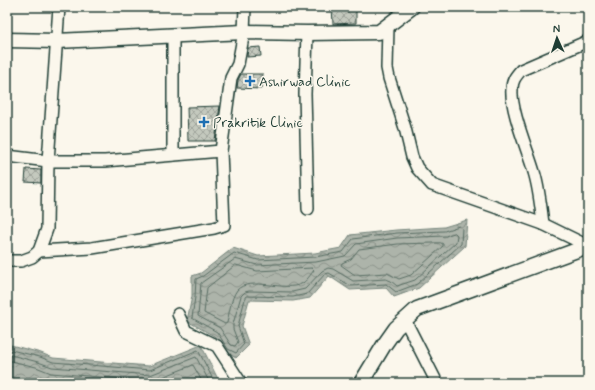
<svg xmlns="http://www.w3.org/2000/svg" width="595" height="390" font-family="Mynerve,sans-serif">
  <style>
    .water { fill: url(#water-waves); stroke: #74847b }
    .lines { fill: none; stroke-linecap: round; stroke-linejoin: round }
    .shore { stroke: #586d63; stroke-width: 1 }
    .building { fill: url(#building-cross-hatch); stroke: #1f3d34 }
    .minor-casing { stroke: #1f3d34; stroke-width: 14 }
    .tertiary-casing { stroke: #1f3d34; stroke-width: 17 }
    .minor { stroke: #fbf7ec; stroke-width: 11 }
    .tertiary { stroke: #fbf7ec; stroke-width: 14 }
    .poi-dot { fill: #1f6fb2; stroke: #fbf7ec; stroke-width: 1.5 }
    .labels { text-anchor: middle; stroke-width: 3; stroke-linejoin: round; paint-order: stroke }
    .poi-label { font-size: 14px; fill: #1f3d34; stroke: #fbf7ec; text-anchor: start }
  </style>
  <defs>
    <pattern id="water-waves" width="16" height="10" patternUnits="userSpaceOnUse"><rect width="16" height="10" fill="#adb4aa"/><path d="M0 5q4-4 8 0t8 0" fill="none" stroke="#8c948b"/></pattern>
    <pattern id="building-cross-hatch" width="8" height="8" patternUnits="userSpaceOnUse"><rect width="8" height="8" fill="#c4c9be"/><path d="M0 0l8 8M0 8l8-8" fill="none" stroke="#9fa49b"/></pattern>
  </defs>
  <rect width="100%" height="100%" fill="#fbf7ec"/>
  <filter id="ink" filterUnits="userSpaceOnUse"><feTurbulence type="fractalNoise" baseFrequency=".025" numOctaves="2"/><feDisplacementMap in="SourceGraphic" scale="8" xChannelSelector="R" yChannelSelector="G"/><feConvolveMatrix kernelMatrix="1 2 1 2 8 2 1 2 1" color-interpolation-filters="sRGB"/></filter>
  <g filter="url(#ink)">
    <g class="water">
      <polygon points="467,220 465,246 419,288 394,297 386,288 350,290 329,276 310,298 293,301 249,300 242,326 249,345 236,358 225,352 214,336 187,321 192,296 192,276 201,273 233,248 258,256 315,253 341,248 350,235 396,230 444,227"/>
      <polygon points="7,344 41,353 53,358 149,366 201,345 220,383 7,383"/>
    </g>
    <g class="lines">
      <g class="shore">
        <polygon points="460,226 462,228 461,244 417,284 396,292 386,284 351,286 329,273 325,274 307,294 293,297 247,296 245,299 238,326 244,344 236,353 228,349 217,332 192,318 195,297 196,279 203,276 234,253 258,260 315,257 343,252 353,239 397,233 444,231"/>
        <polygon points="455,233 457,235 456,242 415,280 397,286 391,281 386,279 353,281 333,269 328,268 322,271 305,289 292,292 249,291 245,292 241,296 233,324 233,329 238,342 235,346 231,345 220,328 198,316 201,283 235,259 257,265 316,262 345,256 356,244 397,238 445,236"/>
        <polygon points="441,243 443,244 443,246 411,275 399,279 387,273 355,275 341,265 342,263 351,259 359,249 398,244"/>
        <path d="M236 265 257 271 312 268 314 270C311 274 306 282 301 284 285 292 250 276 237 290 231 298 229 314 227 323L225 324 204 313 207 288Z"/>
        <polyline points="7,349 40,357 53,362 150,370 198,350 215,383"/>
        <polyline points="7,354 38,362 52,367 150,375 196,357 210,383"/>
        <polyline points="7,360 36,367 51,373 149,381 155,380 193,365 203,383"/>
      </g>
    </g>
    <g class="building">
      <polygon points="332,7 356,7 356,23 333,24"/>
      <polygon points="260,47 261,56 247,57 248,48"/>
      <polygon points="241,74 263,74 262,89 237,88 238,80"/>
      <polygon points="220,106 215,141 188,141 187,107"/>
      <polygon points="26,169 41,170 41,183 25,182"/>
    </g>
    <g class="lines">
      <defs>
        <g id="minor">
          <polyline points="388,26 387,68 389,78 405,128 412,157 417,168 432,185 543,224 588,246"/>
          <polyline points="307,33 305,94 308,209"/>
          <polyline points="173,36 173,155"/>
          <polyline points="7,156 48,161 105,161 221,151"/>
          <path d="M543 224C541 207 539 188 534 172 528 151 510 109 512 89 512 80 516 76 521 70L588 41"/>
          <polyline points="39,251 92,248 214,228 224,225 221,151 231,78 238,64 244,32 245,7"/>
          <polyline points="7,261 21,261 32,257 39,251 47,229 48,161 59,7"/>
          <polyline points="178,314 186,331 217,346 241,383"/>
          <polyline points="405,320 435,379"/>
        </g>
        <g id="tertiary">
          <polyline points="7,40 57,41 244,32 307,33 379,32 412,7"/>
          <polyline points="361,383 384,345 396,328 417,309 588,246"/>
        </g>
      </defs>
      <use href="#minor" class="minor-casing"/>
      <use href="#tertiary" class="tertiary-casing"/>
      <use href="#minor" class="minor"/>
      <use href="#tertiary" class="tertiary"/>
    </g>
  </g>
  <g class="poi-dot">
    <path d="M248 75h4v4h4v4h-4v4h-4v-4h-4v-4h4z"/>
    <path d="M202 116h4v4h4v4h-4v4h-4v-4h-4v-4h4z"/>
  </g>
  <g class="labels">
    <g class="poi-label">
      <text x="259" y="86">Ashirwad Clinic</text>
      <text x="213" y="127">Prakritik Clinic</text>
    </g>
  </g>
  <rect width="595" height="390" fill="none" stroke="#fbf7ec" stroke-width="24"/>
  <rect x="12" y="12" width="571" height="366" fill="none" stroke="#1f3d34" stroke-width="1.5" filter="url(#ink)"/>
  <g transform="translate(557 38) rotate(357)" stroke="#fbf7ec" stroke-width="3" paint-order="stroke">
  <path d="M0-3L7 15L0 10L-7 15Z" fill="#1f3d34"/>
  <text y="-6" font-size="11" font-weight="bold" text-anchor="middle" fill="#1f3d34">N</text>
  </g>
</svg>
